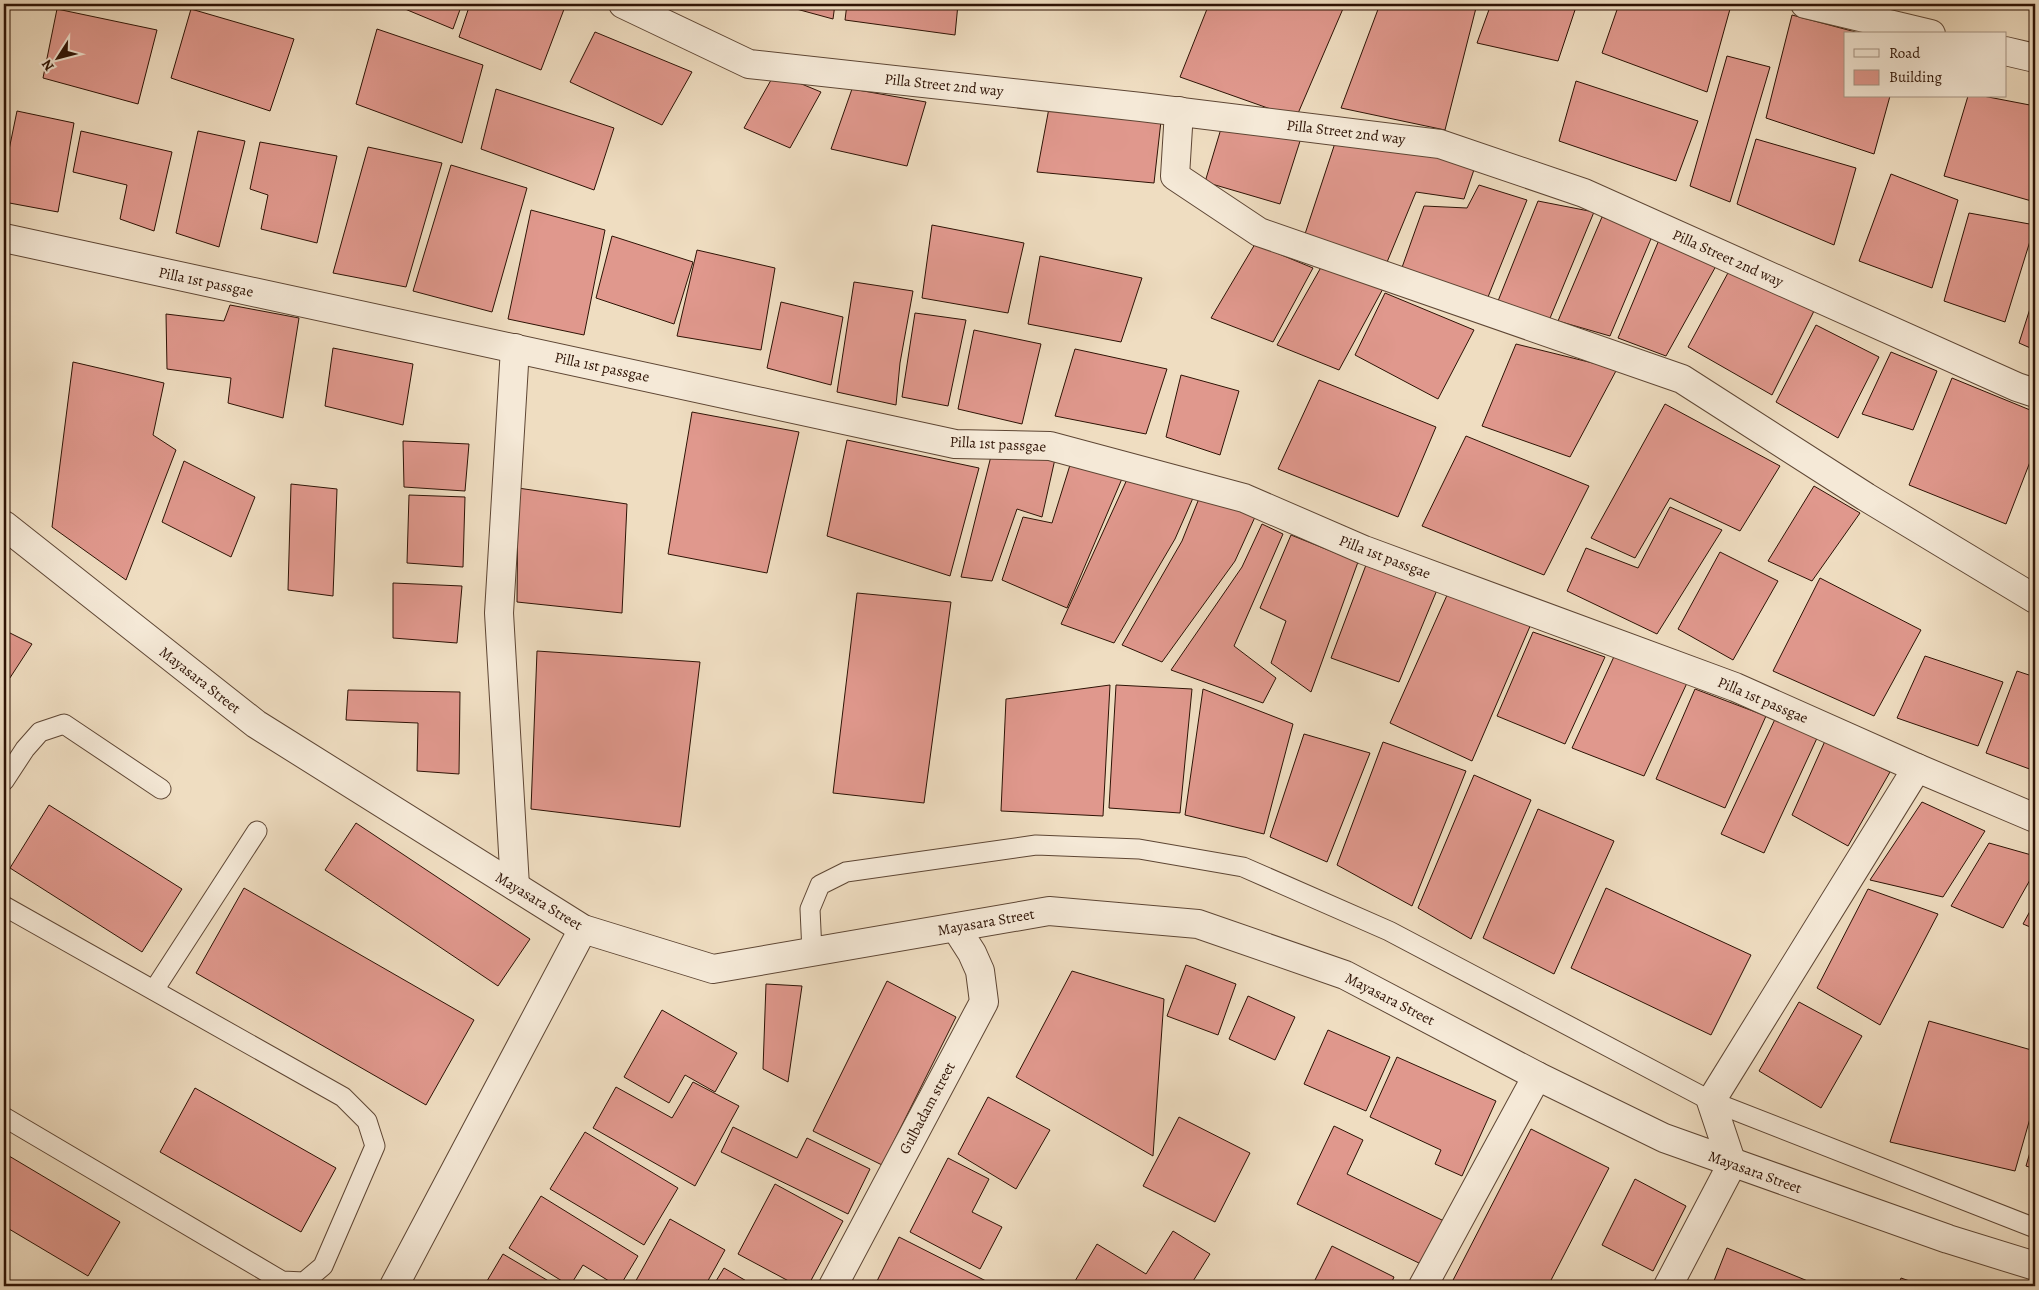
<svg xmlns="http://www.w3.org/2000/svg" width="2039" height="1290" font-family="Alegreya,serif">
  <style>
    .building { fill: #e0988d; stroke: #2e1305 }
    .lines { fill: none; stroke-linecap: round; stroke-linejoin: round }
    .lane-casing { stroke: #5e4634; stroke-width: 21 }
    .street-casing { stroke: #5e4634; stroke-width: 30 }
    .lane { stroke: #f5e9d7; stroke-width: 19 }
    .street { stroke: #f5e9d7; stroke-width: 28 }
    .labels { text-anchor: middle; stroke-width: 4; stroke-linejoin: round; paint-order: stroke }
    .street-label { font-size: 15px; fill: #2e1305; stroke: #f5e9d7 }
  </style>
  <rect width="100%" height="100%" fill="#efddc1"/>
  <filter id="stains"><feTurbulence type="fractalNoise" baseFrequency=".004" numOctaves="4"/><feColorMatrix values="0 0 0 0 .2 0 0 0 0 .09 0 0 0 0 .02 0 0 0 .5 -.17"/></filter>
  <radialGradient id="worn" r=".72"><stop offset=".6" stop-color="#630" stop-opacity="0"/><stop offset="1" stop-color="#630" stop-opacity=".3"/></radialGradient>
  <g class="building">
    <polygon points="393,4 462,4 453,29"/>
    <polygon points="470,4 566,4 541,70 459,37"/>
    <polygon points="778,4 835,4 833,19"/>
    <polygon points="847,4 958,4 955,35 845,20"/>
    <polygon points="1209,4 1345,4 1296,118 1180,77"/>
    <polygon points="1380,4 1477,4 1445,130 1341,108"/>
    <polygon points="1491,4 1577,4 1558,61 1477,43"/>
    <polygon points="1619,4 1709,4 1730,9 1707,92 1602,53"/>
    <polygon points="57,9 157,30 138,104 43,78"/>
    <polygon points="191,9 294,39 270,111 171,78"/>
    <polygon points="1792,15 1863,34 1845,34 1845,96 1890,96 1874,154 1766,118"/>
    <polygon points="377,29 483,65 462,143 356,104"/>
    <polygon points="595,32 692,72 662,125 570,82"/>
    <polygon points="1727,56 1770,67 1730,202 1690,186"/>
    <polygon points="775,73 821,92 790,148 744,128"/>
    <polygon points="1576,81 1698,121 1676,181 1559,141"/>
    <polygon points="496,89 614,128 594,190 481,149"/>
    <polygon points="852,89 926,102 907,166 831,149"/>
    <polygon points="1968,96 1983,96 2035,106 2035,202 1944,176"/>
    <polygon points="1049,108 1161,121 1154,183 1037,172"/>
    <polygon points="17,111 74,123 58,212 4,202 4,174"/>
    <polygon points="1223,122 1301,138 1280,204 1205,182"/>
    <polygon points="81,131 172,152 154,231 120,219 127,185 73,172"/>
    <polygon points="198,131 245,141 219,247 176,233"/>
    <polygon points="1756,139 1856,168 1834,245 1737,204"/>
    <polygon points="1336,140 1478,158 1464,199 1416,192 1385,267 1304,237"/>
    <polygon points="260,142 337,156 317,243 261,229 268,195 250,189"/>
    <polygon points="368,147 442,163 406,287 333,273"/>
    <polygon points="451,165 527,188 492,312 413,291"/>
    <polygon points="1891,174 1958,200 1932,288 1859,261"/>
    <polygon points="1479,185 1527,200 1488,297 1400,273 1424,206 1467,208"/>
    <polygon points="1538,201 1594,212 1548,323 1496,306"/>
    <polygon points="531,210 605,230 584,335 508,319"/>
    <polygon points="1969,213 2035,225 2005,322 1944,301"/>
    <polygon points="1602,217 1653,234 1610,336 1558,321"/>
    <polygon points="932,225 1024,243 1008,313 922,298"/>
    <polygon points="612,236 693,262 674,324 596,298"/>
    <polygon points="1659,240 1716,266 1666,356 1618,338"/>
    <polygon points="1255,244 1313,268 1273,342 1211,318"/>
    <polygon points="697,250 775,268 761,350 677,336"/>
    <polygon points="1040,256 1142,278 1121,342 1028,324"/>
    <polygon points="1324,262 1385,285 1339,370 1277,345"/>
    <polygon points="1729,271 1815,309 1772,395 1688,347"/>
    <polygon points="854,282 913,291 900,363 896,405 837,392"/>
    <polygon points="1385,293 1474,330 1438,399 1355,355"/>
    <polygon points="2035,293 2035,350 2019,343"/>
    <polygon points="781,302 843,317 831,385 767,368"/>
    <polygon points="230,305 299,318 283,418 228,403 231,378 167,369 166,314 224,321"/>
    <polygon points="915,313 966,320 948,406 902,397"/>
    <polygon points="1816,325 1879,357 1838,438 1776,402"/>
    <polygon points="974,330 1041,344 1022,424 958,409"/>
    <polygon points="1516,344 1617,369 1570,457 1482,426"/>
    <polygon points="333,348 413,364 403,425 325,406"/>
    <polygon points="1075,349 1167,369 1146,434 1055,416"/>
    <polygon points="1891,352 1937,371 1913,430 1862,414"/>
    <polygon points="73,362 164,383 153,435 176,450 126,580 52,527"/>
    <polygon points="1181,375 1239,391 1220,455 1166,437"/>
    <polygon points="1952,378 2035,412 2035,449 2006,524 1909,485"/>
    <polygon points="1319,380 1436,427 1398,517 1278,469"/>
    <polygon points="1665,404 1780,466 1740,531 1670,498 1635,558 1591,538"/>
    <polygon points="692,412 799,432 767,573 668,554"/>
    <polygon points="1466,436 1589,486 1544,575 1422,526"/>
    <polygon points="847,440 979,468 950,576 827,536"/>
    <polygon points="403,441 469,444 465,491 404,487"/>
    <polygon points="992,452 1055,459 1042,517 1017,509 992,581 961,577"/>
    <polygon points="184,461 255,497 231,557 162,522"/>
    <polygon points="1070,465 1124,474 1067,608 1002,580 1023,517 1052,523"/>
    <polygon points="1129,475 1193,498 1175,539 1114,643 1061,624"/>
    <polygon points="291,484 337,489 333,596 288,590"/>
    <polygon points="1814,486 1860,513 1812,581 1768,561"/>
    <polygon points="518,488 627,504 622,613 517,602"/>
    <polygon points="409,495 465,497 463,567 407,563"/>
    <polygon points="1200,496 1255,517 1235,561 1162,662 1122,645 1182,541"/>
    <polygon points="1670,507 1722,530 1657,634 1567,591 1586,548 1638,568"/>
    <polygon points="1262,524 1283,534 1234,646 1276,678 1263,703 1171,670 1242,567"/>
    <polygon points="1291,535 1358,562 1311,692 1271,663 1286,621 1260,608"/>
    <polygon points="1720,552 1778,581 1733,660 1678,629"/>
    <polygon points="1366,565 1437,590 1399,682 1331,658"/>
    <polygon points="1820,578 1921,630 1874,716 1773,671"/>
    <polygon points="393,583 462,586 457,643 393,638"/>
    <polygon points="857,593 951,602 924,803 833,793"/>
    <polygon points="1448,593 1531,624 1472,761 1390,723"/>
    <polygon points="4,630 32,644 4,687"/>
    <polygon points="1533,632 1605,657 1565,744 1497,716"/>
    <polygon points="1617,650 1687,683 1644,776 1572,748"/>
    <polygon points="537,651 700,662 680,827 531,809"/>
    <polygon points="1925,656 2003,682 1978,746 1897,718"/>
    <polygon points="2017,671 2035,677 2035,771 1986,753"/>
    <polygon points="1110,685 1103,816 1001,811 1006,699"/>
    <polygon points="1116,685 1192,689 1180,813 1109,808"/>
    <polygon points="1203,689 1293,724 1264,834 1185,815"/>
    <polygon points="1695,689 1766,716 1725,808 1656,779"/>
    <polygon points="348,690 460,692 459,774 417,771 418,723 346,720"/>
    <polygon points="1776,717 1818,736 1764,853 1721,834"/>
    <polygon points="1304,734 1370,753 1327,862 1270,837"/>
    <polygon points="1825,741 1890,772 1848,846 1792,815"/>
    <polygon points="1383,742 1466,771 1412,906 1337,865"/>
    <polygon points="1474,775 1531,800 1471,939 1418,908"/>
    <polygon points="1922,802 1985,831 1943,897 1870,880"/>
    <polygon points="49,805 182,889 142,952 10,868"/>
    <polygon points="1538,809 1614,841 1554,974 1483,938"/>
    <polygon points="356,823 530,939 498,986 325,870"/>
    <polygon points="1989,843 2035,856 2035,871 2003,928 1951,906"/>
    <polygon points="244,888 474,1020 426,1105 196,973"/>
    <polygon points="1606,888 1751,955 1711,1035 1571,968"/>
    <polygon points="1868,889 1938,914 1880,1025 1817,988"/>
    <polygon points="2035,902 2035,929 2023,924"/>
    <polygon points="1186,965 1236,984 1218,1035 1167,1016"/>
    <polygon points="1072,971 1164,999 1153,1156 1016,1077"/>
    <polygon points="887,981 956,1017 882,1165 813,1131"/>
    <polygon points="766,984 802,986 788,1082 763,1069"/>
    <polygon points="1248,996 1295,1017 1275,1060 1229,1039"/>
    <polygon points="1799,1002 1862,1036 1821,1108 1759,1071"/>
    <polygon points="662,1010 737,1053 715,1092 685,1075 669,1103 624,1077"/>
    <polygon points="1929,1021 2035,1051 2035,1101 2015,1171 1890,1142"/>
    <polygon points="1328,1030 1390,1057 1366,1111 1304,1084"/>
    <polygon points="1397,1057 1496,1101 1462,1176 1435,1164 1441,1150 1370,1117"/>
    <polygon points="693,1082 739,1106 695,1186 593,1128 616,1087 672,1118"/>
    <polygon points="195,1088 336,1168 301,1232 160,1152"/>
    <polygon points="988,1097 1050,1130 1016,1189 958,1154"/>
    <polygon points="1179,1117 1250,1153 1215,1222 1143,1186"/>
    <polygon points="1334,1126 1363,1140 1347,1174 1444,1221 1423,1265 1297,1204"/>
    <polygon points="733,1127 797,1158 807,1138 870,1169 848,1214 721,1152"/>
    <polygon points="1531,1129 1609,1168 1548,1286 1450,1286"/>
    <polygon points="585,1132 678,1188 644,1245 550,1189"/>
    <polygon points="2035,1135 2035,1169 2026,1166"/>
    <polygon points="4,1153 120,1222 88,1276 4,1226"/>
    <polygon points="948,1158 989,1179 972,1212 1002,1227 980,1269 910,1232"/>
    <polygon points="1635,1179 1686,1206 1653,1271 1602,1245"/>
    <polygon points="775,1184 843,1221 808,1286 798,1286 738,1254"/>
    <polygon points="541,1196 638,1256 620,1286 617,1286 583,1265 570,1286 509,1248"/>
    <polygon points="670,1219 725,1250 705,1286 633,1286"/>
    <polygon points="1173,1231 1210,1254 1190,1286 1083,1286 1075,1281 1097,1244 1146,1274"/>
    <polygon points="899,1237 988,1282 986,1286 888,1286 877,1281"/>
    <polygon points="1332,1246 1394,1277 1390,1286 1312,1286"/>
    <polygon points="1727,1248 1820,1286 1712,1286"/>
    <polygon points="503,1254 557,1286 484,1286"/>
    <polygon points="724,1268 755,1286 713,1286"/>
    <polygon points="1901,1278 1924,1286 1898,1286"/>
  </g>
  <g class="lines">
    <defs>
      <g id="lane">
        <polyline points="4,781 25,749 40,732 64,724 161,789"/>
        <polyline points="4,906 343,1097 367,1121 375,1146 323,1266 304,1282 282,1281 4,1117"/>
        <polyline points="812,952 810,909 820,885 846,872 1036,845 1139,849 1243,867 1389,931 1711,1101 2035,1228"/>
        <polyline points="154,990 257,831"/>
      </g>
      <g id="street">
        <polyline points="623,4 749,64 1141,107 1440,144 1584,193 2017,387 2035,393"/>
        <polyline points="1805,4 1931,34"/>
        <polyline points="2005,51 2035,58"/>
        <polyline points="1179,111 1175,176 1259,232 1682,379 1866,497 2035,599"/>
        <polyline points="4,238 955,444 1050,446 1244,498 1364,550 1735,687 1917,768 2035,818"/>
        <polyline points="515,348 499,613 515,886"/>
        <polyline points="4,525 256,724 583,929 713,969 1049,911 1198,924 1345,975 1537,1076 1664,1138 1948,1239 2035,1266"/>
        <polyline points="394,1286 583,929"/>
        <polyline points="833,1286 984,1002 980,971 972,953 956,928"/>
        <polyline points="1423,1286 1537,1076"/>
        <polyline points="1668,1286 1732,1164 1711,1101 1917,768"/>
      </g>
    </defs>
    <use href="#lane" class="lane-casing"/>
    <use href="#street" class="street-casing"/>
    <use href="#lane" class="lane"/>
    <use href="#street" class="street"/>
  </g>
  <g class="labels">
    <g class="street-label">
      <text transform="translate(944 85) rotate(6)" y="5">Pilla Street 2nd way</text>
      <text transform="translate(1346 132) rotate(7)" y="5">Pilla Street 2nd way</text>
      <text transform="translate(1728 258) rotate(24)" y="5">Pilla Street 2nd way</text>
      <text transform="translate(206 282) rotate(12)" y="5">Pilla 1st passgae</text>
      <text transform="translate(602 367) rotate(12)" y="5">Pilla 1st passgae</text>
      <text transform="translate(998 444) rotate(3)" y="5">Pilla 1st passgae</text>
      <text transform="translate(1385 557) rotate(21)" y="5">Pilla 1st passgae</text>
      <text transform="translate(200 680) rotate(38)" y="5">Mayasara Street</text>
      <text transform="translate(1763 700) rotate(23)" y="5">Pilla 1st passgae</text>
      <text transform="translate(539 901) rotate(31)" y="5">Mayasara Street</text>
      <text transform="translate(986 922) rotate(-10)" y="5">Mayasara Street</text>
      <text transform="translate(1390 999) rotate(27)" y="5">Mayasara Street</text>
      <text transform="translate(927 1108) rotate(-62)" y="5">Gulbadam street</text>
      <text transform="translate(1755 1172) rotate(20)" y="5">Mayasara Street</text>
    </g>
  </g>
  <rect width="2039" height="1290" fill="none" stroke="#efddc1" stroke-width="20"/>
  <rect x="5" y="5" width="2029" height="1280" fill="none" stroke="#2e1305" stroke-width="2.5"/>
  <rect x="10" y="10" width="2019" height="1270" fill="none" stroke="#2e1305"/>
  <rect x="1844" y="32" width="162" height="65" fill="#f5e9d7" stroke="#a59383"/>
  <rect x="1854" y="49" width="25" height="8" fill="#f5e9d7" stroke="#a59383"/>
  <text x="1889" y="58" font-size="15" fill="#2e1305">Road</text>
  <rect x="1854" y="70" width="25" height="15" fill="#e0988d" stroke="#a59383"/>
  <text x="1889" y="82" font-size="15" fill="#2e1305">Building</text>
  <g transform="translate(58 58) rotate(234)" stroke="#f5e9d7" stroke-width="4" paint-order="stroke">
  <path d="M0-4L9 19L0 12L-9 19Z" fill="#2e1305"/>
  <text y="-8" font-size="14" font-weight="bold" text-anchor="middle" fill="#2e1305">N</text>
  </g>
  <rect width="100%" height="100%" filter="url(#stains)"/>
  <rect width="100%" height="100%" fill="url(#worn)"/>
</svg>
